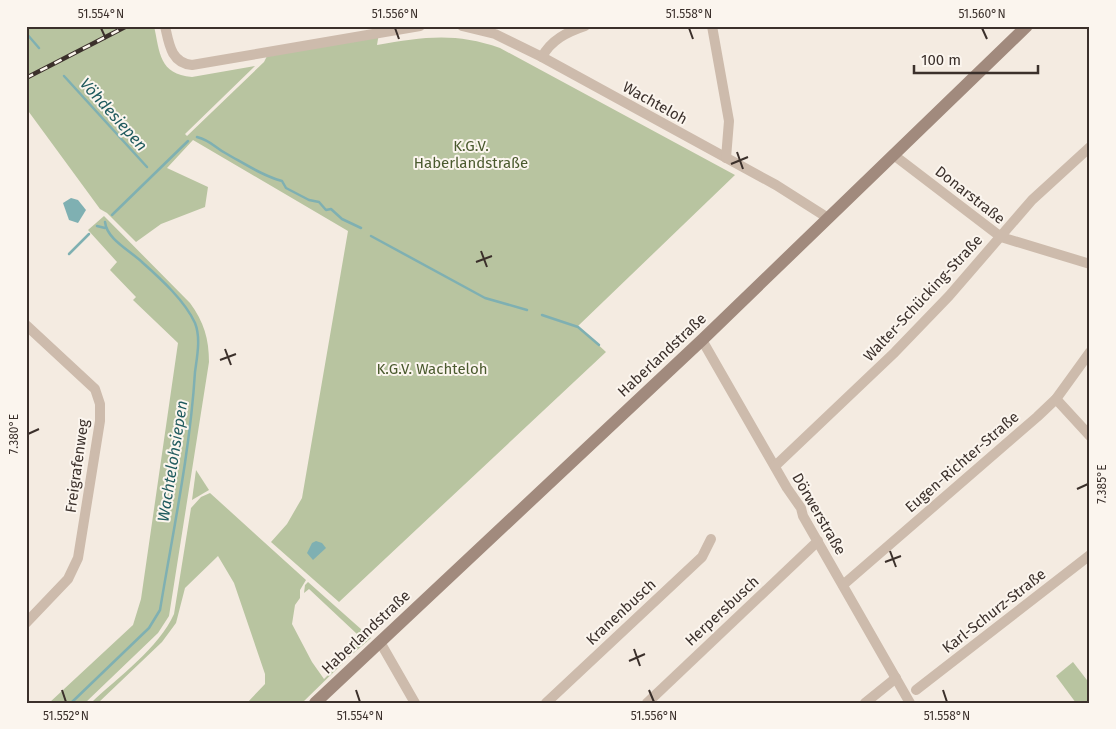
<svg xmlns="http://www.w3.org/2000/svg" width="1116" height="729" font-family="'Fira Sans',sans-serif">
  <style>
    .green { fill: #b8c4a0 }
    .water { fill: #7fb0b2 }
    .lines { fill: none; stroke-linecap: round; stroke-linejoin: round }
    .stream { stroke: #7fb0b2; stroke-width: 2.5 }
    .street { stroke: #cdbbac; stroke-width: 10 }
    .secondary { stroke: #a18a7d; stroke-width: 12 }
    .rail-casing { stroke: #3b302b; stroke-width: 4.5 }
    .rail { stroke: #fbf5ee; stroke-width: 2.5; stroke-dasharray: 8; stroke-linecap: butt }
    .ticks { fill: none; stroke: #3b302b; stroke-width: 2 }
    .labels { text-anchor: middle; stroke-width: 4; stroke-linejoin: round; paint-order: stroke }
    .street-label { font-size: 15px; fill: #3b302b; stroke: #fbf5ee }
    .park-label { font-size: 15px; fill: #4a5a2e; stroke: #fbf5ee }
    .water-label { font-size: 16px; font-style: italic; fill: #1f5a5e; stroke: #fbf5ee }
    .neatline { fill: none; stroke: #3b302b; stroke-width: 2 }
    .ticks-label { font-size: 12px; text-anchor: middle; fill: #3b302b }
  </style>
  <rect width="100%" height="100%" fill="#f4ebe1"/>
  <g class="green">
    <path d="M26 26H154C160 53 159 74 192 77L255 66 185 134 187 136 264 62 269 52 379 33 377 45C423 37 455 32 500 48L735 175 578 326 606 352 339 602 271 542 287 524 302 498 348 231 193 140 167 168 208 187 205 207 161 224 136 242 107 213 100 209 26 108Z"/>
    <path d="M104 216 190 303C204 322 209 339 209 362L169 616 158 633 85 703H49L133 625 141 599 178 343 133 300 136 297 110 270 117 262 88 230Z"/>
    <polygon points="196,470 209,490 192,500"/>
    <path d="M210 493 306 580 300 590V598L295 605 292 624 312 662 324 679 339 664 335 658 337 656 343 663 302 703H247L265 684V674L234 583 218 556 185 588 176 623 162 642 98 703H91C118 677 159 648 174 614L191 508 201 497Z"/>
    <polygon points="308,582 371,638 349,657 343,650 357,634 309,589 304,593 305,585"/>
    <polygon points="1073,662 1090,684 1090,699 1085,703 1076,703 1056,676"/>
  </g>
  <g class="water">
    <polygon points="71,198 78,200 86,210 78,223 69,220 63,203"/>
    <polygon points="316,541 322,543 326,548 313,560 307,553 312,543"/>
  </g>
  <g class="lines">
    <g class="stream">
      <polyline points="26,33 39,48"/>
      <polyline points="64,76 147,167"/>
      <path d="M197 137C212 141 215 148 227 154 245 164 263 176 282 181L286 188 309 200 319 202 326 210 331 209 342 219 361 228"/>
      <polyline points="112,215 188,141"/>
      <polyline points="97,226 105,228"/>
      <polyline points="371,236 485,298 527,310"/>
      <polyline points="69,254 89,234"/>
      <polyline points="542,315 578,327 599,345"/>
      <path d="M71 703 149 628 160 610C173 531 190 452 195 372 197 357 201 338 195 323 185 301 161 279 143 263 131 251 107 240 105 222"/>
    </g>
    <g class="street">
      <path d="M165 26C169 44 171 63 192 65L420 26"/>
      <polyline points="462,26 495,34 542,57 776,185 828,218"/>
      <polyline points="712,26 729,121 726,158"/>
      <path d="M542 57C551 40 567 32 585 26"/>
      <polyline points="895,156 1001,237 1090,264"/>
      <polyline points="26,325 95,389 100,404 100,421 78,558 68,579 26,623"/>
      <polyline points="702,340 787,488 801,508 803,516 910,703"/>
      <polyline points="1056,399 1090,436"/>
      <polyline points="775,466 895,352 949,296 1032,200 1090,147"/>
      <polyline points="843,585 1037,417 1056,399 1090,352"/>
      <polyline points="380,642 415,703"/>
      <polyline points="916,690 1090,555"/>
      <polyline points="546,703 702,557 711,539"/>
      <polyline points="647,703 818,541"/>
      <polyline points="865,703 896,678"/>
    </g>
    <polyline class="secondary" points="315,703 702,340 1027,26"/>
    <defs>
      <polyline id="rail" points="26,78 127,26"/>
    </defs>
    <use href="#rail" class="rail-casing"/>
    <use href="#rail" class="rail"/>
  </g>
  <path class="ticks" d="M101 28 106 39M395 28 399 39M689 28 693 39M982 28 987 39M737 152 743 169M731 164 748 157M481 251 487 267M476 262 492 256M225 349 231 365M220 360 236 354M28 434 39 429M1077 489 1088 484M890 551 896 567M885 562 901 556M634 649 640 666M629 661 645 654M62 690 66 702M356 690 360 702M649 690 654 702M943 690 947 702"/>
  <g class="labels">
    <g class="street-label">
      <text transform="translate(655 103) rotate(29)" y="5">Wachteloh</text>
      <text transform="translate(970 195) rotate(38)" y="5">Donarstraße</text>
      <text transform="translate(923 298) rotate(-47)" y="5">Walter-Schücking-Straße</text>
      <text transform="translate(662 355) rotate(-43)" y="5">Haberlandstraße</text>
      <text transform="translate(962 462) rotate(-41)" y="5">Eugen-Richter-Straße</text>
      <text transform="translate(77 466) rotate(-82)" y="5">Freigrafenweg</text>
      <text transform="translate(819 514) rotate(60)" y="5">Dörwerstraße</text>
      <text transform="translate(722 611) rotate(-43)" y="5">Herpersbusch</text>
      <text transform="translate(994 611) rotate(-38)" y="5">Karl-Schurz-Straße</text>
      <text transform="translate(621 612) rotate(-43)" y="5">Kranenbusch</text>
      <text transform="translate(366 632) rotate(-43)" y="5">Haberlandstraße</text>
    </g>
    <g class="park-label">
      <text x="471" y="151">K.G.V.<tspan x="471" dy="17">Haberlandstraße</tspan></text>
      <text x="432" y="374">K.G.V. Wachteloh</text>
    </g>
    <g class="water-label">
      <text transform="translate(114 114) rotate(48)" y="6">Vöhdesiepen</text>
      <text transform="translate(172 461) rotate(-81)" y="6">Wachtelohsiepen</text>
    </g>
  </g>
  <rect width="1116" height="729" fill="none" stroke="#fbf5ee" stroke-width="55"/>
  <path d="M914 65v8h124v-8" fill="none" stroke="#3b302b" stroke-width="2.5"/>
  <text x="921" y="65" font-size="15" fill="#3b302b" stroke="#fbf5ee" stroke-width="4" paint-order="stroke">100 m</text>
  <rect x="28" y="28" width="1060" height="674" class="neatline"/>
  <g class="ticks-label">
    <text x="101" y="18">51.554°N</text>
    <text x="395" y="18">51.556°N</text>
    <text x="689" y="18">51.558°N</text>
    <text x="982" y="18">51.560°N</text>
    <text transform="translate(14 434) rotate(-90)" y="4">7.380°E</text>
    <text transform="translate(1102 484) rotate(-90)" y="4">7.385°E</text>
    <text x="66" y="720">51.552°N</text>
    <text x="360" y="720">51.554°N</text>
    <text x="654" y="720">51.556°N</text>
    <text x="947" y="720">51.558°N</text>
  </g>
</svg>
